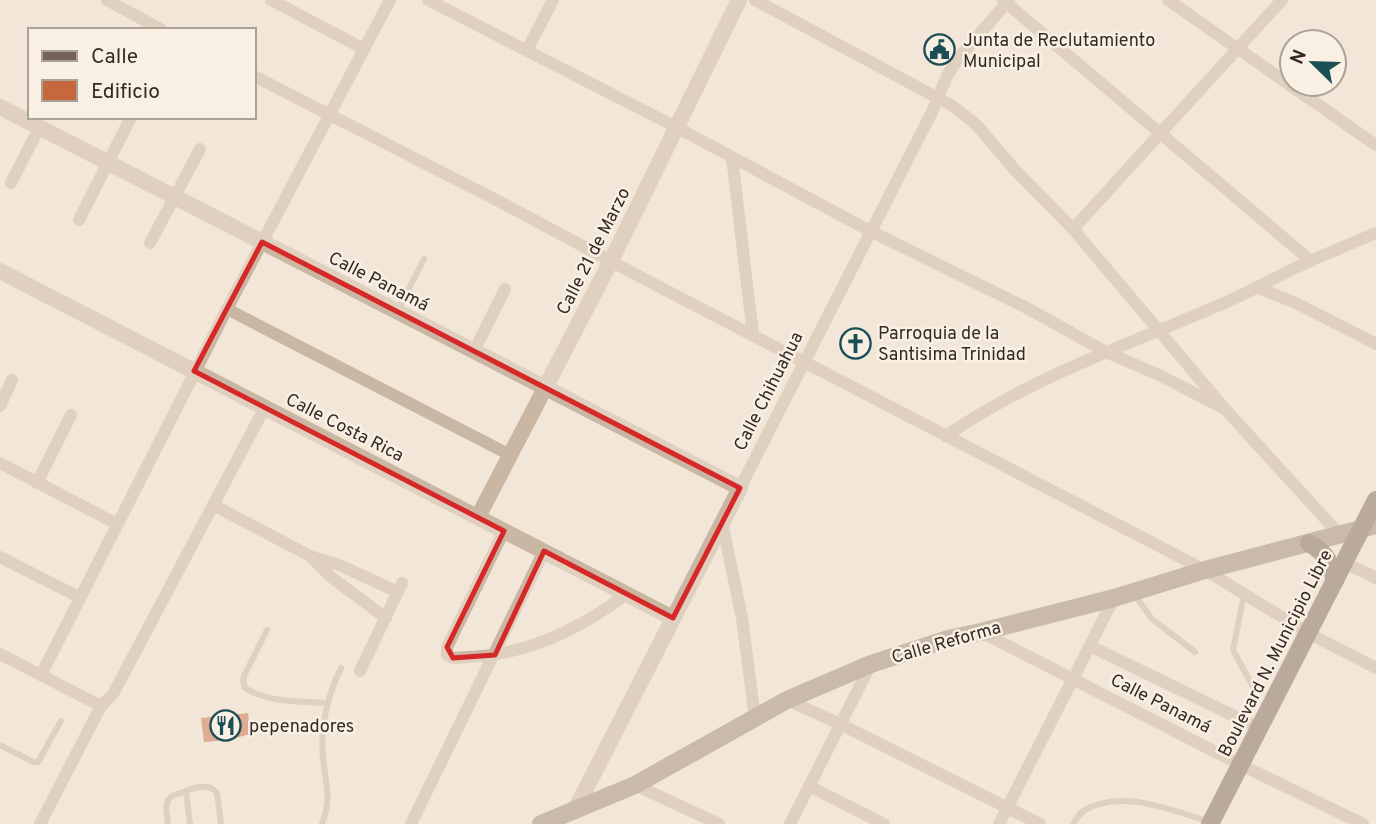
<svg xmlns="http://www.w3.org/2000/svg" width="1376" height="824" font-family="Overpass,sans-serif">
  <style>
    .building { fill: #c7673e }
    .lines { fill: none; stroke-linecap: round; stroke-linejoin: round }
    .service { stroke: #c9b6a3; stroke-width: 6 }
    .minor { stroke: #c9b6a3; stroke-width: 12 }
    .tertiary { stroke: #c9b6a3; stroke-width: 16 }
    .secondary { stroke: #9c8574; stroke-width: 18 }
    .primary { stroke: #766256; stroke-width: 18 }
    .marked { fill: none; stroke: #d62828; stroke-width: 5; stroke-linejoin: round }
    .labels { text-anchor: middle; stroke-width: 5; stroke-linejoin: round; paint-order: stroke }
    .poi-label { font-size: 18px; fill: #332a25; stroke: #f9f0e3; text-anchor: start }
    .street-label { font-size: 18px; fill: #332a25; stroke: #f9f0e3 }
  </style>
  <rect width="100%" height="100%" fill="#f1e6d7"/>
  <polygon class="building" points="248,713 250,734 228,740 204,742 201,718"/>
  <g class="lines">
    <g class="service">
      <polyline points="398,310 424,259"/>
      <polyline points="1134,594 1152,619 1195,652"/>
      <polyline points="1244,594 1233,650 1253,687"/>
      <path d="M267 630 244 676 243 681 245 688C269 703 300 701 327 703"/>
      <polyline points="266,729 324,724"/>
      <polyline points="0,745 33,762 38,762 61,721"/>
      <polyline points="186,792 190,824"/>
      <path d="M168 824 166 808 168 800 172 796C186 792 207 779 217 793L221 824"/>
      <path d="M322 824C332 797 326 785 323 759 320 726 327 697 341 668"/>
      <path d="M1073 824C1076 820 1079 814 1083 811 1119 788 1172 810 1210 822"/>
    </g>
    <g class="minor">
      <polyline points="107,0 162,30"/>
      <polyline points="271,0 364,49"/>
      <polyline points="428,0 676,127 872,232 1025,307 1106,352 1159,375 1225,409"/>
      <polyline points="755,0 951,105 971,120 981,130 1015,170 1073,229 1225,409 1340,535"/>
      <polyline points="1003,0 1311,261"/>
      <polyline points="1168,0 1376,145"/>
      <polyline points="527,50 553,0"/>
      <polyline points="254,76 506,205 650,282 1205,570 1308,633 1376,668"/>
      <polyline points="732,157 753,335"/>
      <polyline points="11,183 39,128"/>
      <polyline points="79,220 131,117"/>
      <polyline points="1073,229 1282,0"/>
      <polyline points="150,243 200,149"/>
      <polyline points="1259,288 1296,303 1376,344"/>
      <polyline points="227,309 510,455"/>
      <polyline points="474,351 505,289"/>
      <polyline points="0,406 12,380"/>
      <path d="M946 436C1028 379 1124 346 1215 307 1249 293 1279 275 1312 260 1333 251 1355 242 1376 233"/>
      <polyline points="0,463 117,524"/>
      <polyline points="37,483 71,415"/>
      <polyline points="740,488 933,110 947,76 957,60 1009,0"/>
      <polyline points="213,505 312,557 337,564 398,592"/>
      <polyline points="722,522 742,618 755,718"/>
      <path d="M504 531 447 647V655L453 658C467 657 482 657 496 654 546 646 587 623 627 594"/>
      <polyline points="0,557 79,597"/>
      <polyline points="312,558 331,577 386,618"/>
      <polyline points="1345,563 1376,578"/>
      <polyline points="981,632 1241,765 1363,824"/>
      <polyline points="1090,646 1259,728"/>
      <polyline points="0,654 101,706"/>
      <polyline points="360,671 402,583"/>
      <polyline points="41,675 227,309 390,0"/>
      <polyline points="787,700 840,724 1040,824"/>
      <polyline points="635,785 719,824"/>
      <polyline points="809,786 884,824"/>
      <polyline points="40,824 101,706 113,694 120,681 265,407"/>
      <polyline points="411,824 544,551"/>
      <polyline points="790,824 871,664"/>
      <polyline points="999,824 1114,598"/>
    </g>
    <g class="tertiary">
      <polyline points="0,107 740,488 575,810"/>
      <polyline points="0,271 673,618"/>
      <polyline points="478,517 611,261 739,0"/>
    </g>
    <polyline class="secondary" points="541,824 635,785 787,700 871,664 948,639 981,632 1114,598 1205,570 1376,525"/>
    <g class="primary">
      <path d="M1309 543C1327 554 1330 561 1335 581"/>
      <polyline points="1210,824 1376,500"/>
    </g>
  </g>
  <path d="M0 0H1376V824H0ZM262 242 740 488 673 618 544 551 495 655 453 658 447 647 504 531 194 371Z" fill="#f1e6d7" fill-opacity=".55" fill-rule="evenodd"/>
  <path class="marked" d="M262 242 740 488 673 618 544 551 495 655 453 658 447 647 504 531 194 371Z"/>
  <defs>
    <symbol id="civic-ring" viewBox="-11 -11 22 22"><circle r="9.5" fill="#f9f0e3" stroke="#1b4e55" stroke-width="1.5"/><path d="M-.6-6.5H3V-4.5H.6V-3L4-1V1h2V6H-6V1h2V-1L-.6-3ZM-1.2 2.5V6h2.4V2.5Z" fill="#1b4e55"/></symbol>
    <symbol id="church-ring" viewBox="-11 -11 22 22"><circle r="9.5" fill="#f9f0e3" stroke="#1b4e55" stroke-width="1.5"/><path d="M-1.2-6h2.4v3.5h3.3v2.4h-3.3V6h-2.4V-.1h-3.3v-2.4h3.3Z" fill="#1b4e55"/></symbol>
    <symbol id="restaurant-ring" viewBox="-11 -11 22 22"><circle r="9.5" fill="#f9f0e3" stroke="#1b4e55" stroke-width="1.5"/><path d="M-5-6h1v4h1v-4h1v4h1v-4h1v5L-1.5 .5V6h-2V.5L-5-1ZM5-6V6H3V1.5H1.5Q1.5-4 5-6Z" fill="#1b4e55"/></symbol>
  </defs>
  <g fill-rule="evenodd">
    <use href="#civic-ring" x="922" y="32" width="35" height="35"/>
    <use href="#church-ring" x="838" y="326" width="35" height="35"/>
    <use href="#restaurant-ring" x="208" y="708" width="35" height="35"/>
  </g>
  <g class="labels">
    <g class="poi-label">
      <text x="963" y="46">Junta de Reclutamiento<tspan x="963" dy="21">Municipal</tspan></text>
      <text x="878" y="339">Parroquia de la<tspan x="878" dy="21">Santisima Trinidad</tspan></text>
      <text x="249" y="732">pepenadores</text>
    </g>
    <g class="street-label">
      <text transform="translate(593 251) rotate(-63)" y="6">Calle 21 de Marzo</text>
      <text transform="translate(379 281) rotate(27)" y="6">Calle Panamá</text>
      <text transform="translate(768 391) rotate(-63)" y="6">Calle Chihuahua</text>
      <text transform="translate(345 427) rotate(27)" y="6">Calle Costa Rica</text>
      <text transform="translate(946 642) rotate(-16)" y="6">Calle Reforma</text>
      <text transform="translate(1275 653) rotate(-63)" y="6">Boulevard N. Municipio Libre</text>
      <text transform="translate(1161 703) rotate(27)" y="6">Calle Panamá</text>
    </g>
  </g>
  <rect x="28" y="28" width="228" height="91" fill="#f9f0e3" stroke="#aaa197" stroke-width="2"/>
  <rect x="42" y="51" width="35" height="10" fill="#766256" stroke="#aaa197" stroke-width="2"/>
  <text x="91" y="63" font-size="21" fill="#332a25">Calle</text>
  <rect x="42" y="80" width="35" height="21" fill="#c7673e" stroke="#aaa197" stroke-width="2"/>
  <text x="91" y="98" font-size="21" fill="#332a25">Edificio</text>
  <g transform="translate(1313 63) rotate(293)"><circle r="33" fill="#f9f0e3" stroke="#aaa197" stroke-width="2"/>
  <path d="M0-5L12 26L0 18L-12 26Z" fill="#1b4e55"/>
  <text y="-10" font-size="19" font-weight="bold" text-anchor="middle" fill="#332a25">N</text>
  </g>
</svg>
